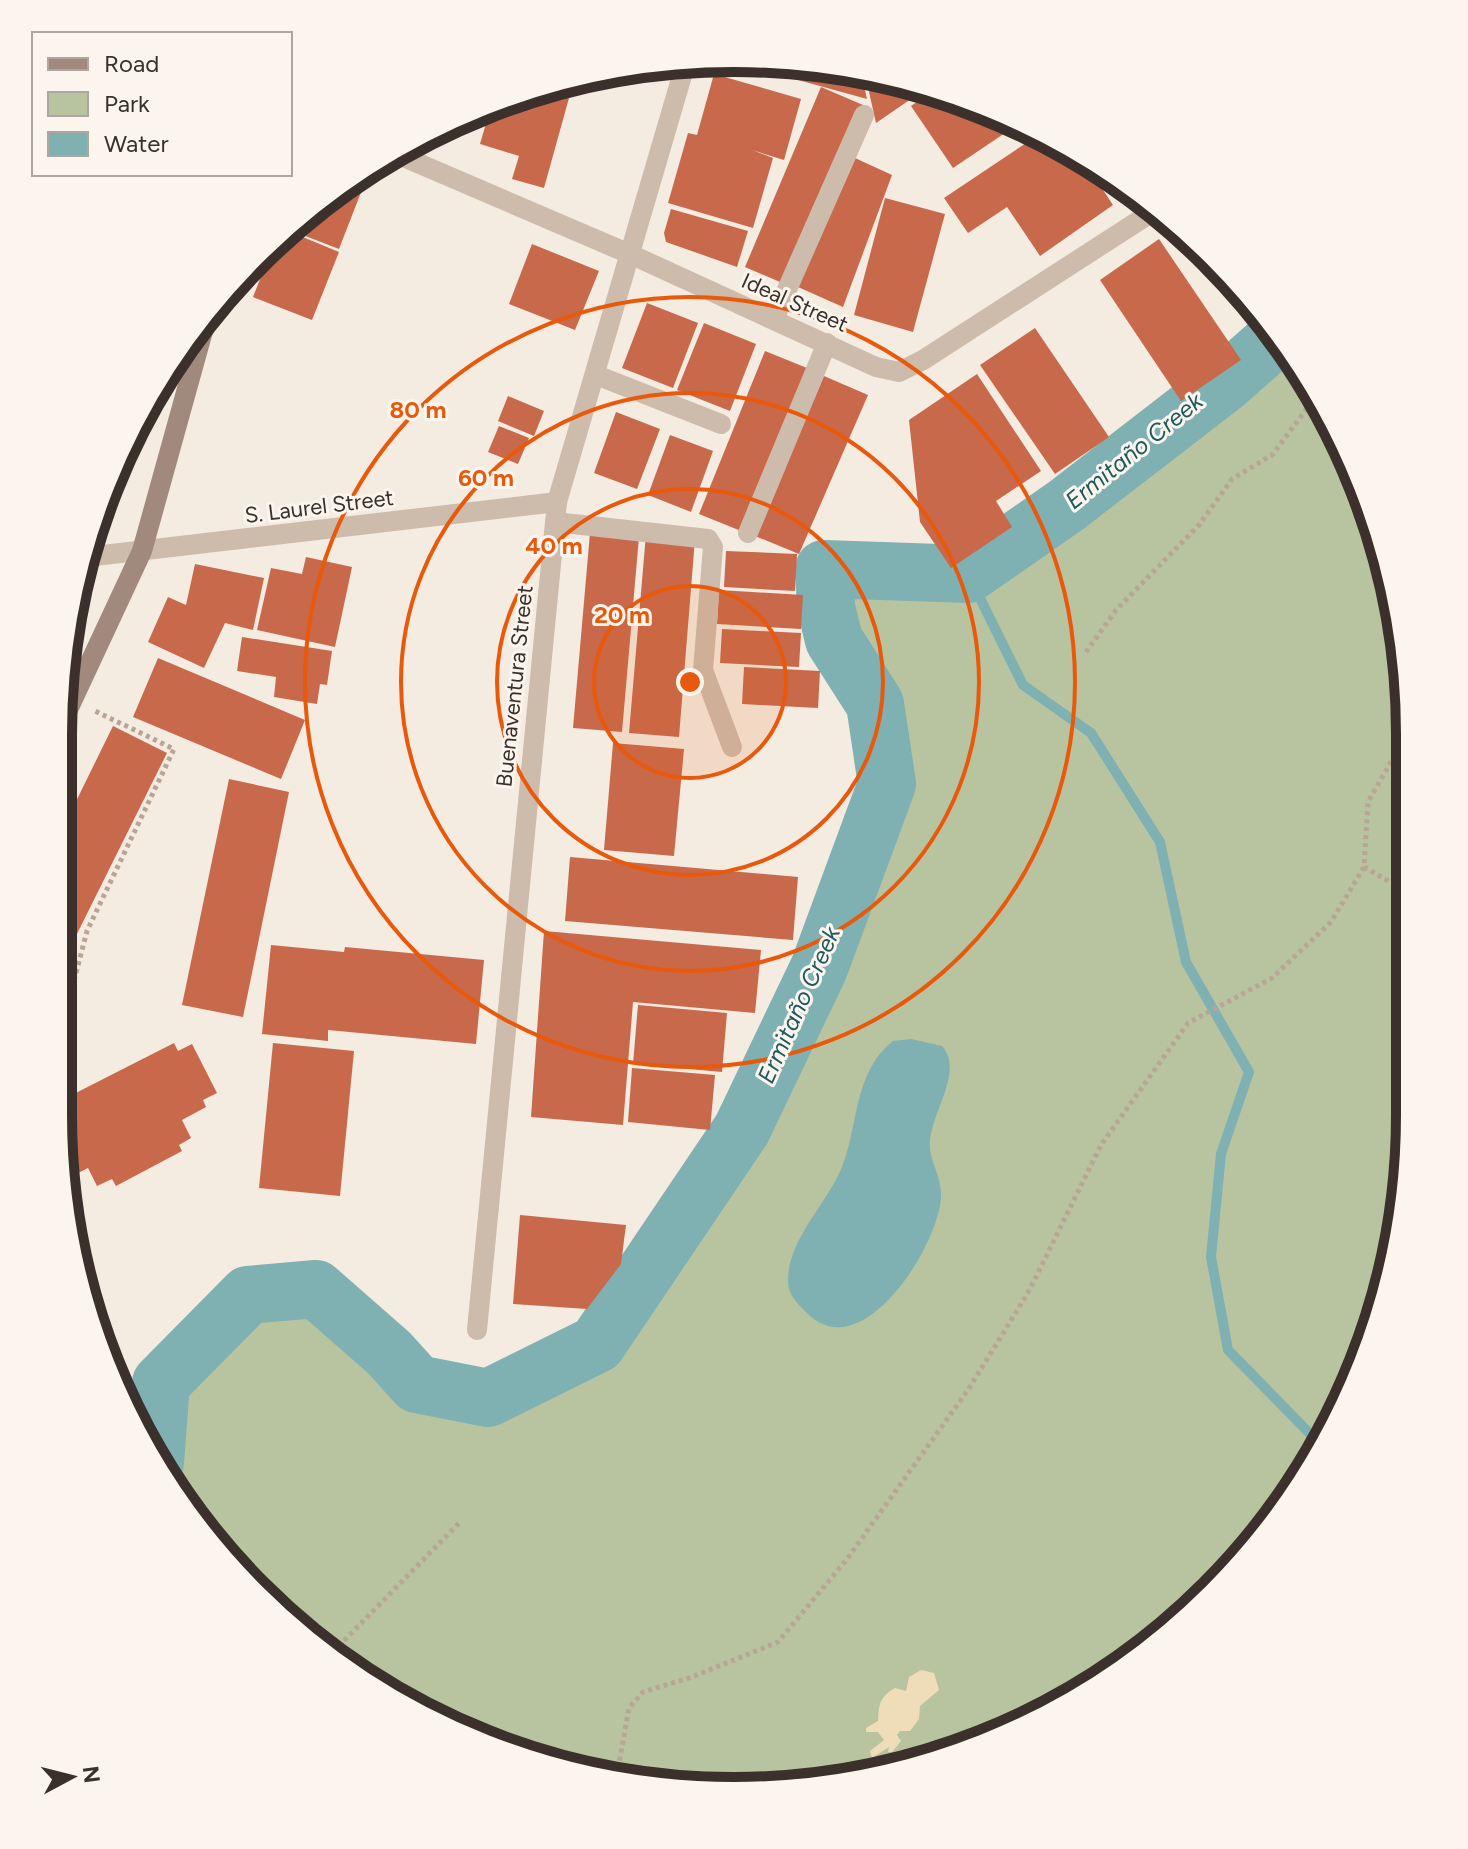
<svg xmlns="http://www.w3.org/2000/svg" width="1468" height="1849" font-family="Figtree,sans-serif">
  <style>
    .green { fill: #b8c4a0 }
    .sand { fill: #efdcb8 }
    .water { fill: #7fb0b2 }
    .lines { fill: none; stroke-linecap: round; stroke-linejoin: round }
    .stream { stroke: #7fb0b2; stroke-width: 10 }
    .river { stroke: #7fb0b2; stroke-width: 58 }
    .building { fill: #c8694b }
    .path { stroke: #b9a596; stroke-width: 5; stroke-dasharray: 4 4; stroke-linecap: butt }
    .street { stroke: #cdbbac; stroke-width: 20 }
    .secondary { stroke: #a18a7d; stroke-width: 20 }
    .ring { fill: none; stroke: #e8590c; stroke-width: 4 }
    .labels { text-anchor: middle; stroke-width: 6; stroke-linejoin: round; paint-order: stroke }
    .street-label { font-size: 22px; fill: #3b302b; stroke: #fbf5ee }
    .water-label { font-size: 24px; font-style: italic; fill: #1f5a5e; stroke: #fbf5ee }
    .rim { fill: none; stroke: #3b302b; stroke-width: 10 }
    .centre { fill: #e8590c; stroke: #fbf5ee; stroke-width: 4 }
    .ring-label { font-size: 24px; text-anchor: middle; font-weight: bold; fill: #e8590c; stroke: #fbf5ee; stroke-width: 6; stroke-linejoin: round; paint-order: stroke }
  </style>
  <rect width="100%" height="100%" fill="#f4ebe1"/>
  <polygon class="green" points="1277,337 1320,396 1374,517 1409,689 1410,1115 1397,1246 1358,1374 1271,1526 1179,1624 1072,1701 909,1768 734,1791 559,1768 396,1700 256,1593 155,1462 161,1383 248,1295 316,1289 390,1353 488,1398 597,1344 742,1129 819,968 887,784 875,705 834,640 826,607 824,569 968,574 1067,505 1225,383"/>
  <path class="sand" d="M921 1670 934 1673 939 1690 920 1706 919 1719 910 1731H900L897 1735 901 1741 892 1752H888L889 1747 872 1758 870 1751 884 1740 878 1732H866V1728L878 1721C879 1705 879 1697 895 1688L906 1691 909 1677Z"/>
  <path class="water" d="M911 1039 942 1046C966 1073 926 1118 930 1150 933 1167 942 1180 941 1197 939 1245 862 1369 807 1313 798 1304 788 1295 788 1282 787 1240 827 1204 842 1167 859 1124 853 1073 893 1041Z"/>
  <g class="lines">
    <polyline class="stream" points="968,574 1023,685 1091,733 1160,842 1186,962 1249,1072 1221,1154 1211,1257 1228,1350 1319,1443"/>
    <polyline class="river" points="155,1462 161,1383 248,1295 316,1289 389,1353 417,1384 488,1398 597,1344 742,1129 819,968 887,784 875,704 834,640 826,607 824,569 968,574 1067,505 1225,383 1277,337"/>
  </g>
  <g class="building">
    <polygon points="779,59 861,73 867,99 733,62"/>
    <polygon points="714,74 801,99 784,160 752,150 773,158 753,228 668,203 688,133 697,135"/>
    <polygon points="865,74 909,81 927,88 876,123"/>
    <polygon points="574,80 544,188 512,179 519,156 480,144 491,106 517,94"/>
    <polygon points="821,87 863,105 787,285 745,267"/>
    <polygon points="934,90 1020,123 953,168 911,106"/>
    <polygon points="1041,133 1082,158 1113,205 1040,256 1007,207 968,233 944,198"/>
    <polygon points="855,158 892,175 843,307 798,287"/>
    <polygon points="359,179 365,182 339,249 295,232"/>
    <polygon points="885,198 945,214 913,332 854,315"/>
    <polygon points="671,209 748,231 737,267 666,242 664,233"/>
    <polygon points="293,233 339,252 312,320 253,297 271,251"/>
    <polygon points="1159,239 1241,360 1181,401 1100,280"/>
    <polygon points="532,244 599,271 575,330 509,304"/>
    <polygon points="647,303 698,323 673,388 622,368"/>
    <polygon points="704,323 756,344 730,411 677,390"/>
    <polygon points="1035,328 1109,437 1055,474 980,365"/>
    <polygon points="765,351 807,368 741,531 699,514"/>
    <polygon points="977,374 1041,471 996,501 1012,527 951,568 920,522 909,420"/>
    <polygon points="824,376 868,395 799,554 755,536"/>
    <polygon points="508,396 544,411 534,436 498,421"/>
    <polygon points="616,412 660,429 637,489 594,473"/>
    <polygon points="499,426 529,438 518,464 488,452"/>
    <polygon points="670,435 713,451 691,512 648,495"/>
    <polygon points="590,533 639,537 622,732 573,728"/>
    <polygon points="646,534 695,539 679,737 629,733"/>
    <polygon points="726,551 797,554 795,591 724,587"/>
    <polygon points="306,557 352,567 335,647 257,630 271,568 302,574"/>
    <polygon points="195,564 264,578 253,630 225,623 204,668 148,642 168,597 186,605"/>
    <polygon points="719,590 803,595 801,629 717,624"/>
    <polygon points="722,629 801,633 799,667 720,663"/>
    <polygon points="242,637 332,651 327,685 320,684 317,704 274,697 276,677 237,671"/>
    <polygon points="158,658 305,720 281,779 133,717"/>
    <polygon points="744,667 820,671 818,708 742,704"/>
    <polygon points="113,726 167,753 63,962 59,960 59,836"/>
    <polygon points="613,743 684,749 674,856 604,850"/>
    <polygon points="229,779 289,792 243,1017 182,1005"/>
    <polygon points="570,857 798,877 793,940 565,921"/>
    <polygon points="544,931 761,950 755,1013 633,1002 623,1125 531,1117"/>
    <polygon points="271,945 344,952 345,947 484,960 476,1044 328,1030 328,1041 262,1034"/>
    <polygon points="638,1005 727,1013 722,1072 633,1064"/>
    <polygon points="174,1043 178,1051 192,1044 217,1093 203,1100 206,1107 182,1120 191,1138 179,1145 182,1151 116,1186 112,1179 97,1186 88,1168 66,1179 58,1102"/>
    <polygon points="273,1043 354,1051 340,1196 259,1188"/>
    <polygon points="632,1068 715,1075 710,1130 628,1122"/>
    <polygon points="520,1215 626,1225 621,1264 587,1309 513,1304"/>
  </g>
  <g class="lines">
    <g class="path">
      <polyline points="1086,652 1116,610 1199,525 1232,479 1272,455 1318,394"/>
      <polyline points="1364,867 1409,893"/>
      <polyline points="70,996 87,931 174,749 95,711"/>
      <polyline points="333,1652 460,1522"/>
      <polyline points="613,1775 619,1763 629,1708 643,1692 692,1677 778,1642 847,1559 968,1390 1029,1291 1101,1145 1188,1023 1272,978 1331,922 1364,867 1368,802 1392,760 1409,753"/>
    </g>
    <g class="street">
      <polyline points="392,152 632,255 876,367 899,372 923,360 1157,209"/>
      <polyline points="774,319 864,115"/>
      <polyline points="596,375 721,424"/>
      <polyline points="555,522 708,539 713,547 703,670 732,747"/>
      <polyline points="748,533 827,343"/>
      <polyline points="86,557 557,502"/>
      <polyline points="477,1330 557,502 686,62"/>
    </g>
    <polyline class="secondary" points="59,729 142,551 208,313"/>
  </g>
  <circle cx="690" cy="682" r="96" fill="#e8590c" fill-opacity=".12"/>
  <g class="ring">
    <circle cx="690" cy="682" r="96"/>
    <circle cx="690" cy="682" r="193"/>
    <circle cx="690" cy="682" r="289"/>
    <circle cx="690" cy="682" r="385"/>
  </g>
  <g class="labels">
    <g class="street-label">
      <text transform="translate(795 302) rotate(24)" y="8">Ideal Street</text>
      <text transform="translate(319 506) rotate(-7)" y="8">S. Laurel Street</text>
      <text transform="translate(514 686) rotate(-84)" y="8">Buenaventura Street</text>
    </g>
    <g class="water-label">
      <text transform="translate(1134 451) rotate(-39)" y="8">Ermitaño Creek</text>
      <text transform="translate(799 1005) rotate(-66)" y="8">Ermitaño Creek</text>
    </g>
  </g>
  <path d="M0 0H1468V1849H0ZM734 72H734A662 662 0 0 1 1396 734V1115A662 662 0 0 1 734 1777H734A662 662 0 0 1 72 1115V734A662 662 0 0 1 734 72Z" fill="#fbf5ee" fill-rule="evenodd"/>
  <path class="rim" d="M734 72H734A662 662 0 0 1 1396 734V1115A662 662 0 0 1 734 1777H734A662 662 0 0 1 72 1115V734A662 662 0 0 1 734 72Z"/>
  <circle cx="690" cy="682" r="12" class="centre"/>
  <g class="ring-label">
    <text x="418" y="418">80 m</text>
    <text x="486" y="486">60 m</text>
    <text x="554" y="554">40 m</text>
    <text x="622" y="623">20 m</text>
  </g>
  <rect x="32" y="32" width="260" height="144" fill="#fbf5ee" stroke="#aea6a0" stroke-width="2"/>
  <rect x="48" y="58" width="40" height="12" fill="#a18a7d" stroke="#aea6a0" stroke-width="2"/>
  <text x="104" y="72" font-size="24" fill="#3b302b">Road</text>
  <rect x="48" y="92" width="40" height="24" fill="#b8c4a0" stroke="#aea6a0" stroke-width="2"/>
  <text x="104" y="112" font-size="24" fill="#3b302b">Park</text>
  <rect x="48" y="132" width="40" height="24" fill="#7fb0b2" stroke="#aea6a0" stroke-width="2"/>
  <text x="104" y="152" font-size="24" fill="#3b302b">Water</text>
  <g transform="translate(72 1777) rotate(83)" stroke="#fbf5ee" stroke-width="6" paint-order="stroke">
  <path d="M0-6L14 30L0 20L-14 30Z" fill="#3b302b"/>
  <text y="-12" font-size="22" font-weight="bold" text-anchor="middle" fill="#3b302b">N</text>
  </g>
</svg>
